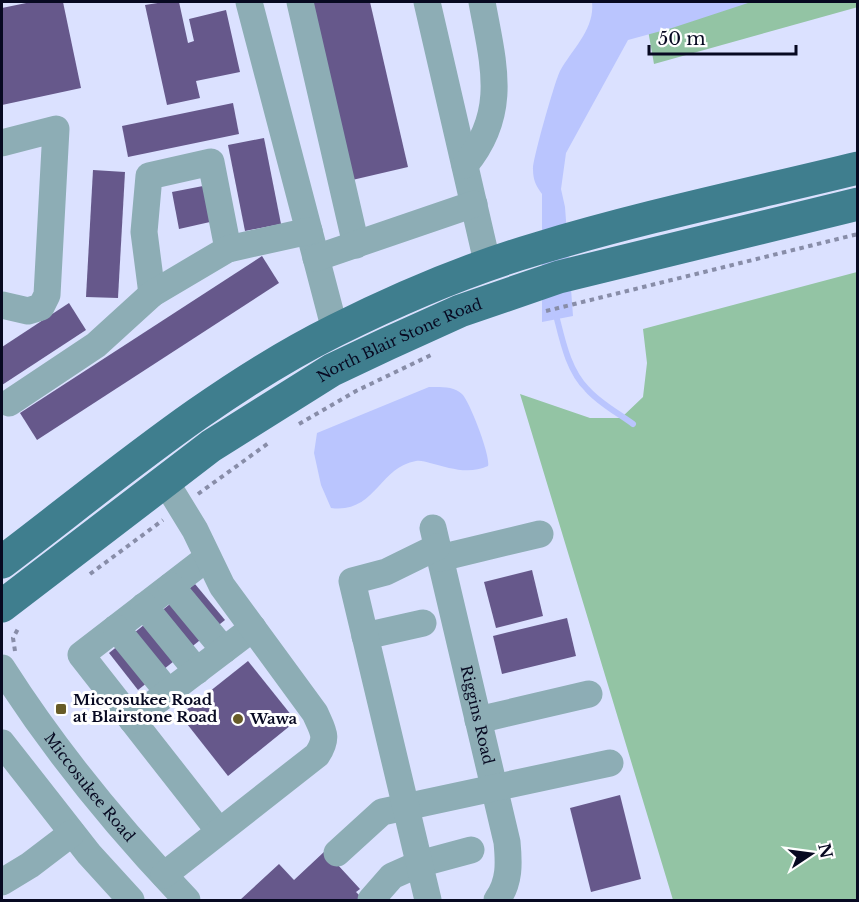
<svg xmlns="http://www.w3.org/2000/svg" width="859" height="902" font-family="'Libre Baskerville',serif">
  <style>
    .green { fill: #93c4a4 }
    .water { fill: #bac5fe }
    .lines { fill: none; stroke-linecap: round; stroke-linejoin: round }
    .stream { stroke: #bac5fe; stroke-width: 6 }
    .building { fill: #66588b }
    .path { stroke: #888da8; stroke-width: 4; stroke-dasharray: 4.5 4.5; stroke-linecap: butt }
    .minor { stroke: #8dadb5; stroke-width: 27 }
    .major { stroke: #3f7e8e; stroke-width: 33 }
    .poi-dot { fill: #675b28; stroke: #fff; stroke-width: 2 }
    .labels { text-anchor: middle; stroke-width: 6; stroke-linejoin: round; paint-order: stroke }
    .street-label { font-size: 15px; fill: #070921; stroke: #fff }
    .poi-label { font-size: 15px; font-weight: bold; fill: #070921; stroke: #fff; text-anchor: start }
  </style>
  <rect width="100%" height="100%" fill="#dbe1ff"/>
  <g class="green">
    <polygon points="643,2 857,2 858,7 654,64"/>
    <polygon points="857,272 857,900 673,900 520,394 590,418 621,418 643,397 647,363 643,329"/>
  </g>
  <g class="water">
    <path d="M592 2H751L672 28 628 40 566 153 561 189 565 207 573 316 542 322V194C536 186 533 180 533 169 533 158 555 81 560 71 573 48 595 29 592 2Z"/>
    <path d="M429 387C440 387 454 386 462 394 470 402 491 457 488 466 468 475 450 468 430 463 426 462 420 460 416 461 379 467 375 514 331 508L321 485 314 453 317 433Z"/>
  </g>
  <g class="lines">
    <path class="stream" d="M557 319C563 343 569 371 587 389 599 403 618 413 633 424"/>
  </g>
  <g class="building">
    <polygon points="31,2 63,2 81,88 2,105 2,8"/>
    <polygon points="164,2 179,2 188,43 194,41 189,19 226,10 240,72 196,81 200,98 167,105 145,5"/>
    <polygon points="306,2 370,2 408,167 348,181"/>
    <polygon points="233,103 239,134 128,157 122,126"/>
    <polygon points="264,138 281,224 245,231 228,145"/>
    <polygon points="93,170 125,172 118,298 86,297"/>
    <polygon points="203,186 210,222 179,229 172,192"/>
    <polygon points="262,256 279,283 37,440 20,413"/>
    <polygon points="69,303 86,330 2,385 2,347"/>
    <polygon points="532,570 543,616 496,628 484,582"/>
    <polygon points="195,584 225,620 138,690 109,653"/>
    <polygon points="567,618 576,656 502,674 493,636"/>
    <polygon points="248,661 296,721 228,776 180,715"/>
    <polygon points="620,795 641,879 591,892 570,808"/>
    <polygon points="325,851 360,889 356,892 364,900 240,900 279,864 294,880"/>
  </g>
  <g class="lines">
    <g class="path">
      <polyline points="546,311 858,234"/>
      <polyline points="299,424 356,391 431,355"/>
      <polyline points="198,494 270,442"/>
      <polyline points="90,574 163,520"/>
      <polyline points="15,651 13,638 19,627"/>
    </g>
    <g class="minor">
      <polyline points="249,2 335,330"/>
      <polyline points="300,2 356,245"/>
      <polyline points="427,2 488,266"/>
      <polyline points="2,143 56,129 47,295 41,307 28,311 2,305"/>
      <path d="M465 165C509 112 493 63 482 2"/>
      <polyline points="316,258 474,204"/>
      <polyline points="152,294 144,232 149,176 211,162 228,249"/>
      <polyline points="9,403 96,345 152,294 228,249 309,231"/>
      <path id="s1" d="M433 528 507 842C509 863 510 882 497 900"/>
      <polyline points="207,558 81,655 219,831"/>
      <polyline points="440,558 540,534"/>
      <polyline points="171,586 224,650"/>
      <polyline points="144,606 197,671"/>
      <polyline points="116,628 168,692"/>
      <polyline points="365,636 423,623"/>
      <path id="s2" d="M2 668C55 751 119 829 187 900"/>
      <polyline points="132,720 253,628"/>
      <polyline points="478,720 589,694"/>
      <polyline points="2,743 89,854 131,900"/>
      <polyline points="337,853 382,812 610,763"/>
      <path d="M164 875 317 755C329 737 323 731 315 713L222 586 195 530 165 481"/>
      <polyline points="2,882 30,865 72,833"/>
      <polyline points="371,900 392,876 419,864 471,850"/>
      <polyline points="428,900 352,581 386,572 437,547"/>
    </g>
    <g class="major">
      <path d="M2 562C109 481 215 390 336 330 400 298 468 269 536 249 641 217 751 194 858 168"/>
      <path id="s3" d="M2 606 211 446 332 370 387 344 460 311 559 277 858 204"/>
    </g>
  </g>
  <g class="poi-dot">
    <rect x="55" y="703" width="12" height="12" rx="3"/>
    <circle cx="238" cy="719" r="6"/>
  </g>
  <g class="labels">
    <g class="street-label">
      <text dy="5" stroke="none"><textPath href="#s3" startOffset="480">North Blair Stone Road</textPath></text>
      <text dy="5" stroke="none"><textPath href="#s1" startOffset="192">Riggins Road</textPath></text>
      <text dy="5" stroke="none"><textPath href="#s2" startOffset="148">Miccosukee Road</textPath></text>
    </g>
    <g class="poi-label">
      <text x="73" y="705">Miccosukee Road<tspan x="73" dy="17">at Blairstone Road</tspan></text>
      <text x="250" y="724">Wawa</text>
    </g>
  </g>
  <rect width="859" height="902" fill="none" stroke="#070921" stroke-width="6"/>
  <g transform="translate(811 854) rotate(77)" stroke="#ffffff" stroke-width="4.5" paint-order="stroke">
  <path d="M0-4.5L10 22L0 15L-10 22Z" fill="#070921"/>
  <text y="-9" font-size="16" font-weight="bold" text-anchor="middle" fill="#070921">N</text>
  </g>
  <path d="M649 45v9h147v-9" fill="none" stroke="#070921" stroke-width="3"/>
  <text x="658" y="45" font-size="18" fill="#070921" stroke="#ffffff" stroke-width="4.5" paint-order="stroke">50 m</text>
</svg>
